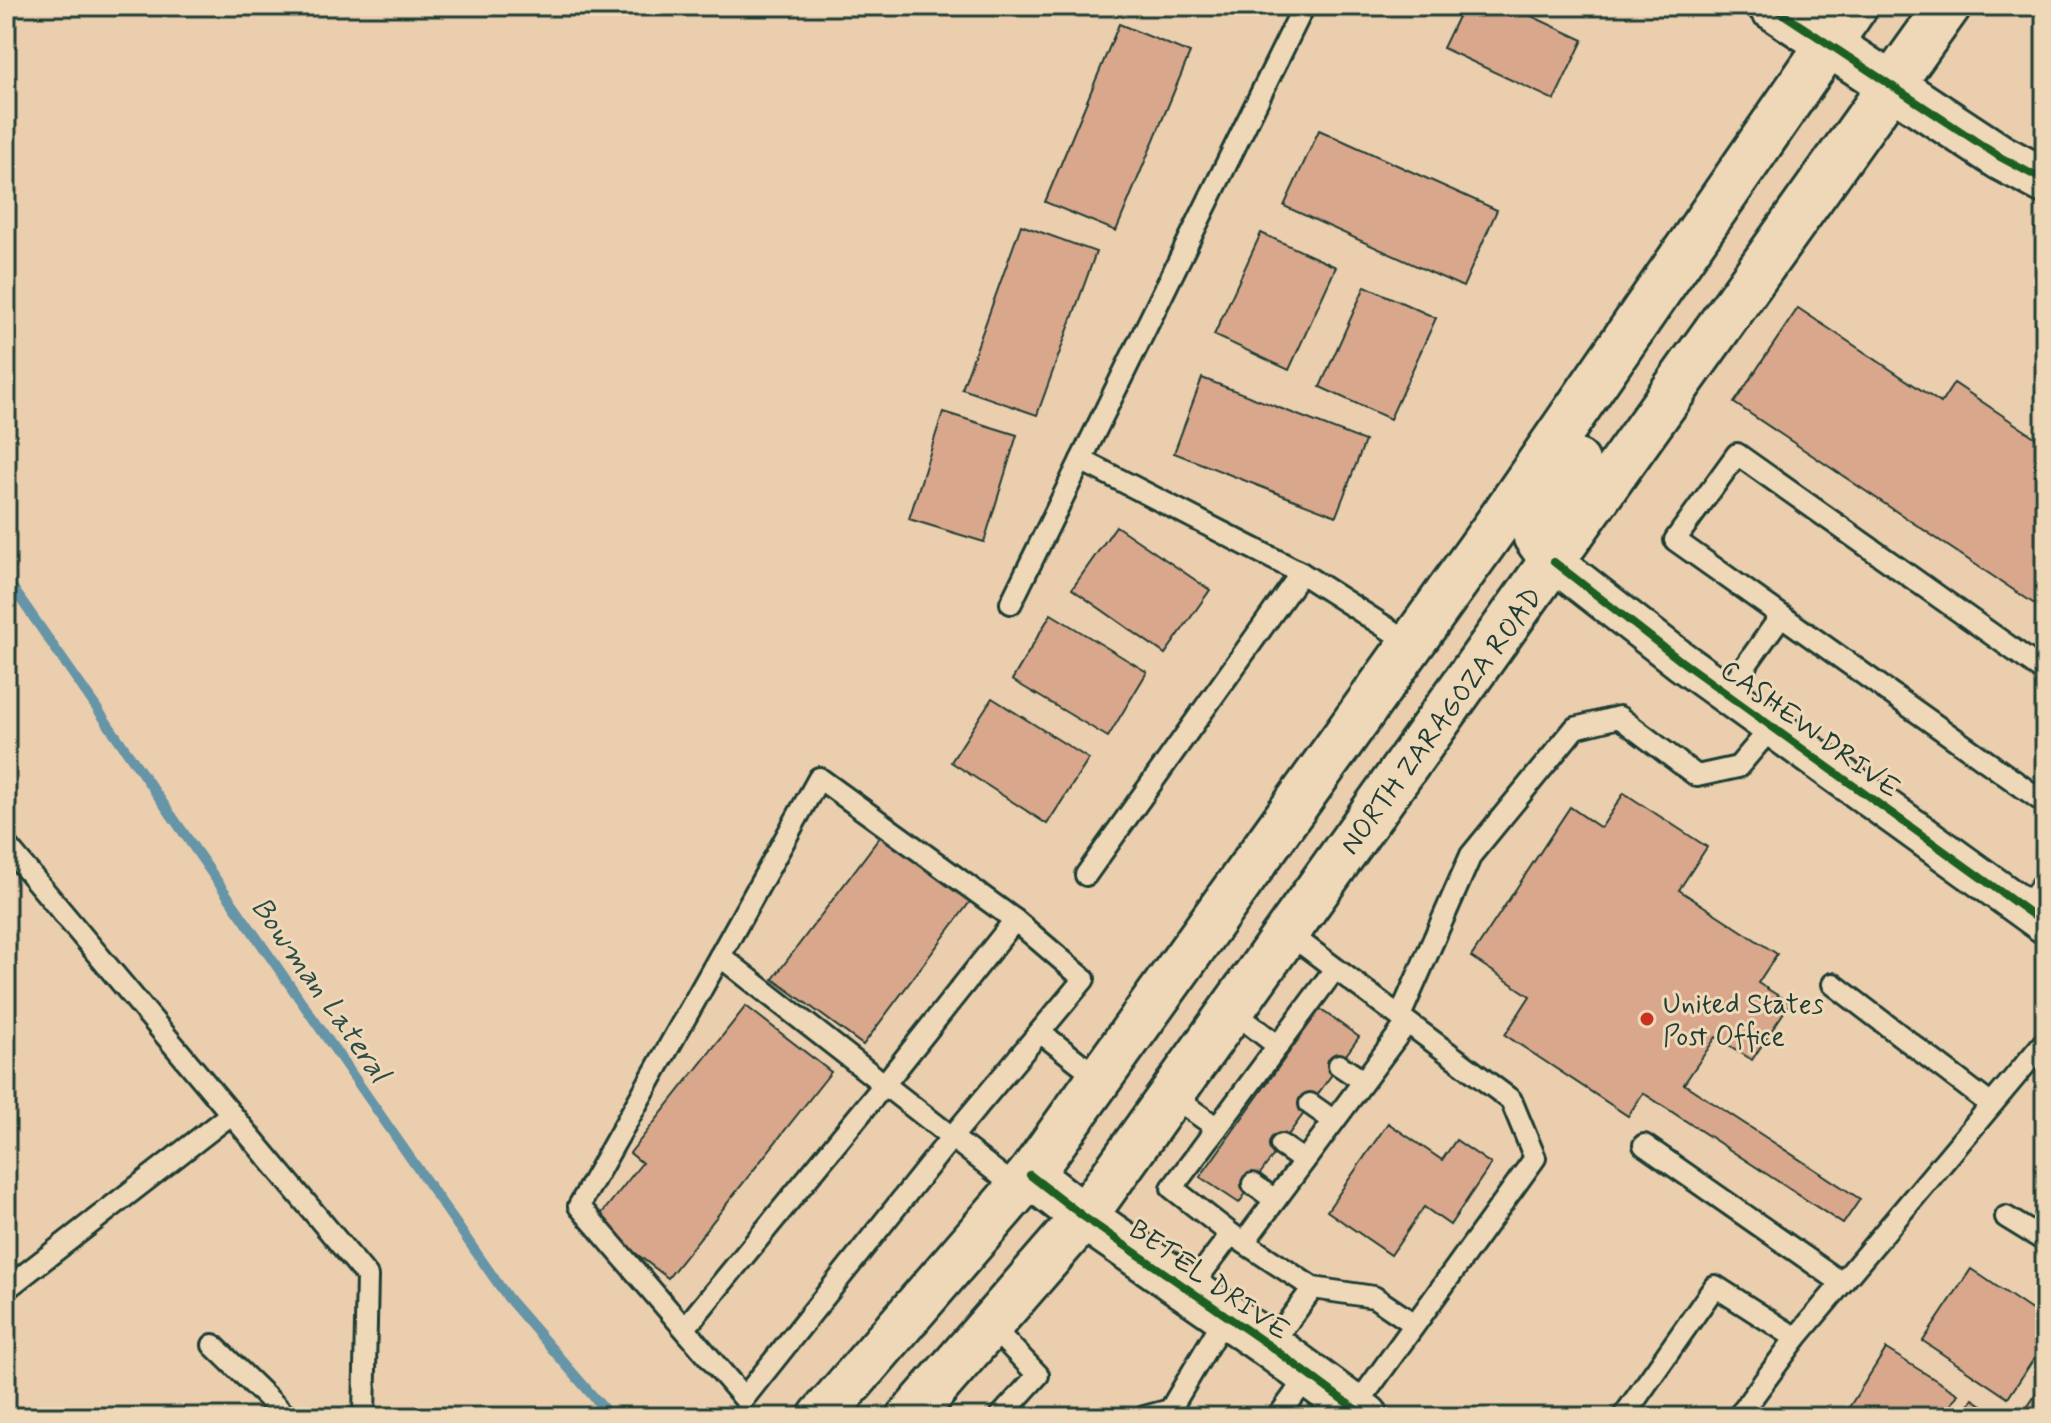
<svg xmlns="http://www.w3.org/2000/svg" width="2051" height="1423" font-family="Mynerve,sans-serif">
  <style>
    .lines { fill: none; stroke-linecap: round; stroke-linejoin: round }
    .stream { stroke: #6595a7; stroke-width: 10 }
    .building { fill: #d9a78c; stroke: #1f3d34; stroke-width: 2 }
    .lane-casing { stroke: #1f3d34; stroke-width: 26 }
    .street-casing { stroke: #1f3d34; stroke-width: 44 }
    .secondary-casing { stroke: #1f3d34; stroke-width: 50 }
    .lane { stroke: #efd8b7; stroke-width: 20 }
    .street { stroke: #efd8b7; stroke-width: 38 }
    .secondary { stroke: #efd8b7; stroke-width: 44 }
    .cycleway-casing { stroke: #efd8b7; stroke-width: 13 }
    .cycleway { stroke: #1b5e20; stroke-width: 8 }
    .poi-dot { fill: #c8321e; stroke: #efd8b7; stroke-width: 3 }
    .labels { text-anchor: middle; stroke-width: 6; stroke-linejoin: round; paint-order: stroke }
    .street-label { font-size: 28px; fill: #1f3d34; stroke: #efd8b7 }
    .poi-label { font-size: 28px; fill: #1f3d34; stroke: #efd8b7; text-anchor: start }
    .water-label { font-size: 30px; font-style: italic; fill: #2b4c47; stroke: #efd8b7 }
  </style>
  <rect width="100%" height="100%" fill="#ebceae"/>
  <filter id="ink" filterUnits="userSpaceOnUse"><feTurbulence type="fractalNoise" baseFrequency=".0125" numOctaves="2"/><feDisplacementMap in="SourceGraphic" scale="16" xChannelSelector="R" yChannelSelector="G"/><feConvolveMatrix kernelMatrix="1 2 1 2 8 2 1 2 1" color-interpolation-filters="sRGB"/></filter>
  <g filter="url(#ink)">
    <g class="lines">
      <polyline class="stream" points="6,578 508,1298 611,1417"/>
    </g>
    <g class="building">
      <polygon points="1463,6 1510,6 1583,40 1554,100 1443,48"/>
      <polygon points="1119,24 1190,53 1116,231 1045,202"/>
      <polygon points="1319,130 1497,210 1463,287 1284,206"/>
      <polygon points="1021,225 1096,252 1037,415 962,389"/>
      <polygon points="1261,233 1336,267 1289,370 1214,335"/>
      <polygon points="1365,286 1436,318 1390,419 1320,387"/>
      <polygon points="1798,308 1941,403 1954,383 2045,444 2045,611 1734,403"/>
      <polygon points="1202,378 1365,441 1336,516 1174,453"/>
      <polygon points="943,412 1017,435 984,542 909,519"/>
      <polygon points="1116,526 1210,590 1165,654 1072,589"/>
      <polygon points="1051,614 1147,672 1108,737 1012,680"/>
      <polygon points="992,698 1089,759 1047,824 951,762"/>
      <polygon points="1624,793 1707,847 1679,890 1777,954 1758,983 1790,1003 1752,1060 1716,1037 1684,1084 1860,1199 1843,1224 1643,1093 1628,1116 1505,1035 1530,996 1471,957 1570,807 1601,828"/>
      <polygon points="886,829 975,895 863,1045 773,979"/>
      <polygon points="746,1006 831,1072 668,1278 595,1222 642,1163 630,1153"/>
      <polygon points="1320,1009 1359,1037 1239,1203 1200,1177"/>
      <polygon points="1388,1123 1442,1160 1456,1140 1491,1164 1450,1225 1424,1207 1391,1255 1327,1211"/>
      <polygon points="2045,1152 2045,1175 2035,1168"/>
      <polygon points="1971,1269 2045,1319 2045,1342 2008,1398 1923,1341"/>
      <polygon points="1886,1349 1958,1394 1943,1417 1843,1417"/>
      <polygon points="2045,1381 2045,1417 2031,1417 2024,1412"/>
      <polygon points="1973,1399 2000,1417 1962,1417"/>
    </g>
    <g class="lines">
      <defs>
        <g id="lane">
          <polyline points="1304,6 1081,460 1301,573 1412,644"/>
          <polyline points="1011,603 1081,460"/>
          <polyline points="2045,672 1737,454 1675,540 2045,803"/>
          <polyline points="1726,693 1781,616"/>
          <polyline points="6,845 367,1276 364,1417"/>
          <polyline points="1086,875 1301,573"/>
          <polyline points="2025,910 2045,881"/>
          <polyline points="1288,933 1511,1100 1535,1158 1354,1409"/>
          <polyline points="720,956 819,778 1015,920"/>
          <polyline points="1833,984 1990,1104"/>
          <polyline points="1233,1011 1278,1046"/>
          <polyline points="1400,1016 1471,855 1575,728 1619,717 1697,776 1738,767 1772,727"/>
          <polyline points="1040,1032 1100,1079"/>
          <polyline points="1339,1065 1363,1081"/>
          <polyline points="1171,1095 1217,1128 1335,969"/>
          <polyline points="1310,1104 1334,1121"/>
          <polyline points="1217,1128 1172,1188 1231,1234"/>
          <polyline points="1281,1145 1304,1161"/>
          <polyline points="1644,1145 1842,1283"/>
          <polyline points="1253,1184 1275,1200"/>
          <polyline points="2006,1217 2045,1241"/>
          <polyline points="1244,1242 1407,1023"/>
          <polyline points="6,1289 231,1114"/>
          <polyline points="1188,1291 1231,1234 1313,1288 1374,1297 1414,1324"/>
          <polyline points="990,1325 1038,1375 1000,1417"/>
          <path d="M685 1328 883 1086 1015 920 1084 979 951 1138 744 1398 579 1206 720 956C819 1034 918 1112 1018 1189"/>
          <polyline points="213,1345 287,1417"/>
          <polyline points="1270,1346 1313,1288"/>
          <polyline points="1144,1417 1170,1410"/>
          <polyline points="1180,1417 1170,1410 1225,1317"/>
          <polyline points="1278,1417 1308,1376"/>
          <polyline points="1623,1417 1715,1286 1796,1338"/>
          <polyline points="1738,1417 1796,1338 2045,1041"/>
        </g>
        <polyline id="street" points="1554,562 1681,661 2045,924"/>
        <g id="secondary">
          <polyline points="1771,6 2000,157 2045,181"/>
          <polyline points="1554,562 1536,537 1545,510 1577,462"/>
          <polyline points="1030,1175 1084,1217 1270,1346 1366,1417"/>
          <polyline points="821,1417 1030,1175 1501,519 1855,6"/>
          <polyline points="910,1417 1084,1217 1948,6"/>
        </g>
      </defs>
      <use href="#lane" class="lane-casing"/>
      <use href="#street" class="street-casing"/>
      <use href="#secondary" class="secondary-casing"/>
      <use href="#lane" class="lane"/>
      <use href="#street" class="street"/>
      <use href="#secondary" class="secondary"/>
      <defs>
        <g id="cycleway">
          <polyline points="1771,6 2000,157 2045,181"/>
          <polyline points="1554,562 1681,661 2045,924"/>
          <polyline points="1030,1175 1084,1217 1270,1346 1366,1417"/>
        </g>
      </defs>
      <use href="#cycleway" class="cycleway-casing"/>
      <use href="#cycleway" class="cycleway"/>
    </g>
  </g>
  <circle class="poi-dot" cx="1647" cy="1019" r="8"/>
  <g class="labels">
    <g class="street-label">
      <text transform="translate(1440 720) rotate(-54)" y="10">NORTH ZARAGOZA ROAD</text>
      <text transform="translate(1811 728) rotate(36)" y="10">CASHEW DRIVE</text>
      <text transform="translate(1210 1279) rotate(35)" y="10">BETEL DRIVE</text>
    </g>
    <g class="poi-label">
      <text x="1663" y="1013">United States<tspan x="1663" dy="32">Post Office</tspan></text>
    </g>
    <g class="water-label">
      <text transform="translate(321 989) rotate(55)" y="10">Bowman Lateral</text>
    </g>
  </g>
  <rect width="2051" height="1423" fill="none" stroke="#efd8b7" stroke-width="32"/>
  <rect x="16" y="16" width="2019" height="1391" fill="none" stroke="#1f3d34" stroke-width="3" filter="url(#ink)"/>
</svg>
